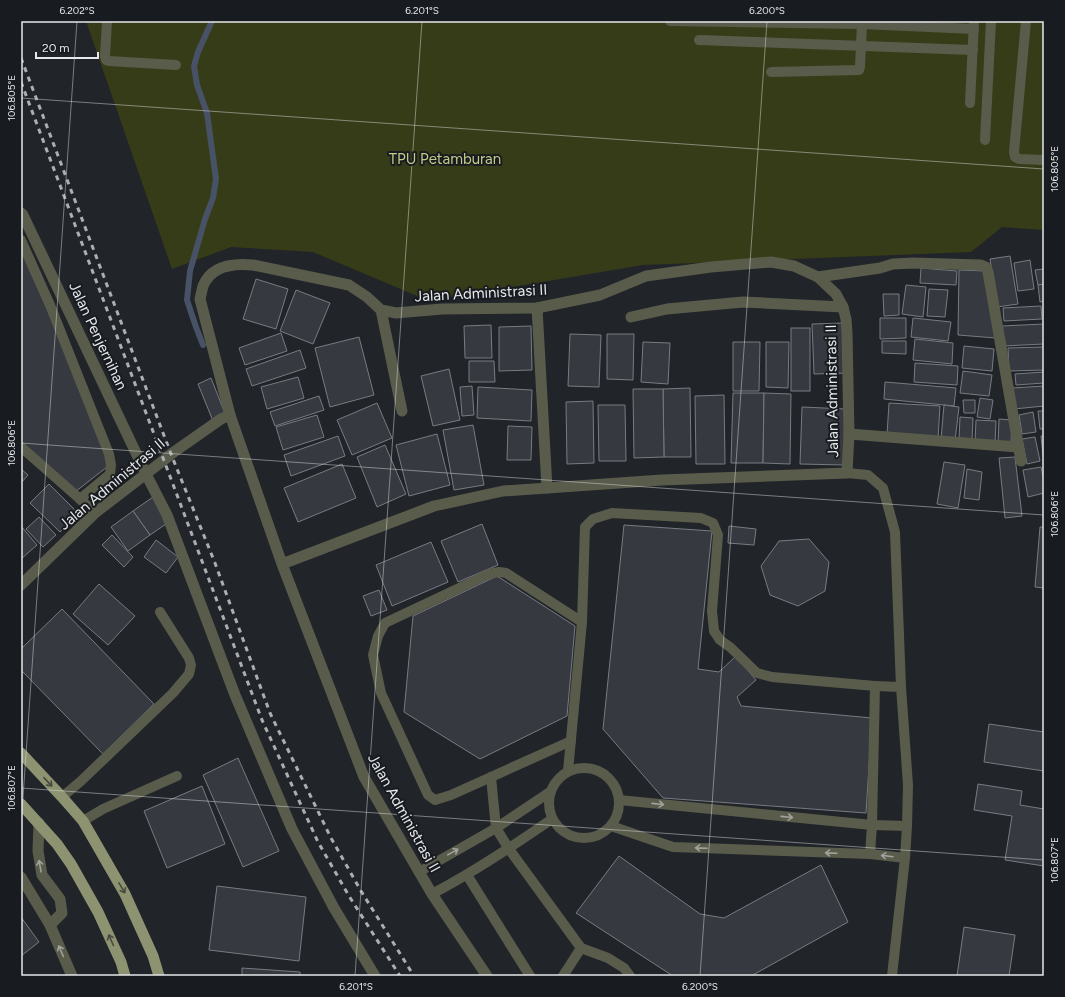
<svg xmlns="http://www.w3.org/2000/svg" width="1065" height="997" font-family="Figtree,sans-serif">
  <style>
    .green { fill: #373c18 }
    .lines { fill: none; stroke-linecap: round; stroke-linejoin: round }
    .stream { stroke: #475266; stroke-width: 6 }
    .building { fill: #36393f; stroke: #787c82 }
    .service { stroke: #595c4b; stroke-width: 10 }
    .minor { stroke: #595c4b; stroke-width: 11 }
    .primary { stroke: #8d9371; stroke-width: 11 }
    .rail { stroke: #acaeb2; stroke-width: 3; stroke-dasharray: 5 5; stroke-linecap: butt }
    .oneway { stroke: #474b40 }
    .oneway2 { stroke: #a0a29b }
    .ticks { fill: none; stroke: #e6e8eb; stroke-width: 1; stroke-opacity: 0.45 }
    .labels { text-anchor: middle; stroke-width: 4; stroke-linejoin: round; paint-order: stroke }
    .park-label { font-size: 15px; fill: #c0cb89; stroke: #181b1f }
    .street-label { font-size: 15px; fill: #e6e8eb; stroke: #181b1f }
    .neatline { fill: none; stroke: #e6e8eb; stroke-width: 1.5 }
    .ticks-label { font-size: 10px; text-anchor: middle; fill: #e6e8eb }
  </style>
  <rect width="100%" height="100%" fill="#212429"/>
  <polygon class="green" points="86,21 1044,21 1044,230 1002,227 971,252 643,265 429,301 313,252 231,247 172,269"/>
  <g class="lines">
    <polyline class="stream" points="203,345 196,327 187,300 190,271 205,219 213,198 216,179 207,113 197,85 194,66 198,52 212,21"/>
  </g>
  <g class="building">
    <polygon points="21,245 106,453 107,467 75,492 21,444"/>
    <polygon points="1010,256 1018,304 997,307 990,259"/>
    <polygon points="1030,260 1034,289 1018,291 1014,263"/>
    <polygon points="921,268 957,271 956,285 920,283"/>
    <polygon points="1044,269 1044,284 1038,285 1035,270"/>
    <polygon points="959,270 986,271 996,338 958,335"/>
    <polygon points="256,279 288,289 276,329 243,319"/>
    <polygon points="1044,284 1044,301 1040,302 1038,285"/>
    <polygon points="906,285 926,287 923,317 902,314"/>
    <polygon points="929,289 948,290 945,317 927,316"/>
    <polygon points="296,290 330,303 313,344 280,331"/>
    <polygon points="883,294 899,294 899,315 884,316"/>
    <polygon points="1041,306 1042,319 1004,321 1003,308"/>
    <polygon points="880,318 906,318 906,338 880,339"/>
    <polygon points="913,318 951,322 948,341 911,337"/>
    <polygon points="845,323 847,373 814,374 812,324"/>
    <polygon points="1044,324 1044,344 1003,346 1002,326"/>
    <polygon points="491,325 492,358 465,358 464,326"/>
    <polygon points="531,326 532,370 499,371 499,327"/>
    <rect x="791" y="328" width="19" height="63"/>
    <polygon points="281,333 287,351 245,365 239,348"/>
    <polygon points="570,334 601,335 599,387 568,386"/>
    <polygon points="607,334 634,334 633,380 607,379"/>
    <polygon points="359,337 374,395 330,407 315,348"/>
    <polygon points="915,339 953,343 952,364 913,360"/>
    <polygon points="882,341 906,341 906,354 882,353"/>
    <polygon points="643,342 670,343 668,384 641,382"/>
    <polygon points="733,342 760,342 759,391 733,391"/>
    <polygon points="766,342 789,342 788,388 766,387"/>
    <polygon points="964,346 994,349 992,371 962,368"/>
    <polygon points="1044,347 1044,370 1009,371 1008,348"/>
    <polygon points="300,350 306,368 252,386 246,369"/>
    <polygon points="469,361 494,361 495,382 469,382"/>
    <polygon points="915,363 958,366 957,385 914,382"/>
    <polygon points="449,369 460,420 433,426 421,376"/>
    <polygon points="963,371 992,375 989,396 960,393"/>
    <polygon points="1044,372 1044,383 1016,385 1015,374"/>
    <polygon points="298,377 304,398 267,409 261,387"/>
    <polygon points="211,378 226,416 213,421 198,384"/>
    <polygon points="885,382 956,388 954,406 884,399"/>
    <polygon points="472,386 474,415 462,416 460,387"/>
    <polygon points="1044,386 1044,406 1014,409 1012,388"/>
    <polygon points="478,387 532,390 531,421 477,418"/>
    <polygon points="690,388 691,457 664,457 663,389"/>
    <polygon points="633,389 663,389 664,457 634,458"/>
    <polygon points="733,393 764,393 763,463 731,463"/>
    <polygon points="764,393 791,394 790,464 763,463"/>
    <polygon points="724,395 725,464 696,464 695,396"/>
    <polygon points="319,396 324,410 275,426 270,412"/>
    <polygon points="980,398 993,400 990,419 977,417"/>
    <polygon points="963,400 975,400 975,413 964,413"/>
    <polygon points="593,401 594,463 567,464 566,402"/>
    <polygon points="377,403 392,438 352,455 337,420"/>
    <polygon points="889,403 940,406 938,438 887,435"/>
    <polygon points="598,405 625,405 626,461 599,461"/>
    <polygon points="944,405 959,407 955,441 941,439"/>
    <polygon points="802,407 846,409 844,465 800,464"/>
    <polygon points="1038,411 1044,411 1044,429 1040,429"/>
    <polygon points="1033,412 1036,432 1022,434 1019,415"/>
    <polygon points="317,415 324,437 283,450 276,427"/>
    <polygon points="960,417 973,418 972,441 959,440"/>
    <polygon points="999,419 1012,420 1011,444 998,444"/>
    <polygon points="976,420 996,421 995,444 975,443"/>
    <polygon points="473,425 484,485 454,490 443,430"/>
    <polygon points="508,426 532,427 531,460 507,460"/>
    <polygon points="437,434 450,485 409,496 396,445"/>
    <polygon points="338,436 345,456 291,476 284,455"/>
    <polygon points="1041,436 1044,436 1044,455 1043,455"/>
    <polygon points="1035,437 1040,461 1027,464 1022,439"/>
    <polygon points="385,445 406,494 377,507 357,457"/>
    <polygon points="1015,457 1022,516 1005,518 999,458"/>
    <polygon points="944,462 965,465 958,508 937,504"/>
    <polygon points="342,464 356,498 298,522 284,488"/>
    <polygon points="1041,467 1044,481 1044,493 1028,497 1023,470"/>
    <polygon points="21,469 28,475 21,483"/>
    <polygon points="967,469 982,472 979,500 964,498"/>
    <polygon points="49,484 78,513 60,532 30,503"/>
    <polygon points="153,497 169,522 150,535 133,511"/>
    <polygon points="133,511 150,535 128,551 111,527"/>
    <polygon points="39,517 56,535 43,547 26,529"/>
    <polygon points="482,524 498,565 458,582 441,541"/>
    <polygon points="624,525 712,531 698,669 719,672 736,656 756,680 737,697 741,706 872,718 866,813 663,798 603,729"/>
    <polygon points="21,526 37,545 21,559"/>
    <polygon points="729,526 756,529 754,545 728,543"/>
    <polygon points="1040,527 1044,527 1044,588 1035,587"/>
    <polygon points="112,535 133,557 124,567 102,545"/>
    <polygon points="809,539 829,562 825,591 798,606 770,595 761,566 779,541"/>
    <polygon points="156,540 178,557 166,573 144,557"/>
    <polygon points="431,542 448,582 392,606 376,565"/>
    <polygon points="497,576 575,626 567,716 480,759 404,712 413,616"/>
    <polygon points="99,584 135,616 108,645 73,614"/>
    <polygon points="379,590 387,610 371,616 363,596"/>
    <polygon points="62,609 154,704 103,754 21,670 21,649"/>
    <polygon points="989,724 1044,732 1044,771 984,762"/>
    <polygon points="238,758 279,851 243,867 203,775"/>
    <polygon points="978,784 1022,791 1020,805 1044,809 1044,866 1005,860 1012,816 974,810"/>
    <polygon points="202,786 225,844 167,868 144,811"/>
    <polygon points="619,856 700,914 724,918 821,865 848,922 751,976 673,976 576,913"/>
    <polygon points="217,886 306,897 299,961 209,950"/>
    <polygon points="21,917 39,942 21,956"/>
    <polygon points="964,927 1015,935 1009,976 957,976"/>
    <polygon points="242,968 300,972 300,976 242,976"/>
  </g>
  <g class="lines">
    <g class="service">
      <polyline points="107,21 105,56 106,60 109,61 176,65"/>
      <polyline points="670,21 862,24 974,29"/>
      <polyline points="1026,21 1014,152 1015,157 1019,159 1044,160"/>
      <polyline points="699,40 973,50"/>
      <polyline points="771,72 859,70 860,67 862,24"/>
      <polyline points="970,103 974,21"/>
      <polyline points="985,140 991,21"/>
      <polyline points="21,240 50,305 109,454 111,465 110,474 80,499"/>
      <polyline points="21,447 80,499 95,513"/>
      <polyline points="847,473 868,475 883,488 895,532 901,687 908,785 907,826 905,858 892,976"/>
      <polyline points="875,686 901,687"/>
      <polyline points="571,741 451,795 435,800 428,795 381,693 373,655 378,636 385,623 489,574 499,572 506,573 582,622"/>
      <circle cx="584" cy="803" r="35"/>
      <polyline points="568,771 582,622 585,527 593,519 612,513 701,518 713,523 718,535 712,611 714,631 720,640 730,647 757,673 772,677 875,686 872,825 870,854"/>
      <polyline points="491,777 496,828 509,849 581,948 608,958 624,968 630,976"/>
      <polyline points="62,797 81,781 173,693 189,674 191,665 189,658 160,612"/>
      <polyline points="619,800 872,825 907,826"/>
      <polyline points="83,821 103,809 177,776"/>
      <polyline points="611,826 673,847 870,854 905,858"/>
      <polyline points="419,872 496,828 550,792"/>
      <polyline points="467,875 530,976"/>
      <path d="M432 894C474 872 513 846 552 819"/>
      <polyline points="563,976 581,948"/>
    </g>
    <g class="minor">
      <polyline points="21,213 23,215 146,474 167,515 235,695 292,829 334,908 375,976"/>
      <polyline points="818,277 880,268 893,264 913,263 981,265 986,267 988,272 1021,461"/>
      <polyline points="537,308 547,488"/>
      <polyline points="381,310 402,411"/>
      <polyline points="631,317 667,309 743,302 843,307"/>
      <polyline points="849,434 1018,447"/>
      <path d="M282 564 434 506 503 491 662 480 847 473 849 434 847 333 846 319 843 307 836 294 818 277 807 272 794 266 771 262 711 267 646 276 600 295 537 308 442 309 396 313 381 310 367 297 349 285 253 265C233 263 211 266 203 286 202 290 201 295 200 299L230 415 282 564 364 777 432 894 487 976"/>
      <polyline points="21,585 95,513 164,460 171,454 221,419 230,415"/>
      <polyline points="39,823 38,851 42,875 60,899 62,913 50,925"/>
      <polyline points="21,877 50,925 72,976"/>
    </g>
    <g class="primary">
      <polyline points="21,753 62,797 83,821 125,894 153,956 159,976"/>
      <polyline points="21,804 57,844 71,864 98,912 121,962 125,976"/>
    </g>
    <g class="rail">
      <polyline points="21,58 171,454 215,563 270,713 331,838 361,891 414,976"/>
      <polyline points="21,82 262,720 318,842 349,896 400,976"/>
    </g>
  </g>
  <defs><path id="oneway-shaft" d="M-6 0H5M1.5-3L5.5 0L1.5 3" fill="none" stroke-width="1.6" stroke-linecap="round" stroke-linejoin="round"/></defs>
  <g class="oneway">
    <use href="#oneway-shaft" transform="translate(48 782) rotate(47)"/>
    <use href="#oneway-shaft" transform="translate(122 888) rotate(59)"/>
    <use href="#oneway-shaft" transform="translate(111 940) rotate(-114)"/>
  </g>
  <g class="oneway2">
    <use href="#oneway-shaft" transform="translate(658 804) rotate(6)"/>
    <use href="#oneway-shaft" transform="translate(787 817) rotate(6)"/>
    <use href="#oneway-shaft" transform="translate(701 848) rotate(-178)"/>
    <use href="#oneway-shaft" transform="translate(453 852) rotate(-29)"/>
    <use href="#oneway-shaft" transform="translate(831 853) rotate(-178)"/>
    <use href="#oneway-shaft" transform="translate(887 856) rotate(-173)"/>
    <use href="#oneway-shaft" transform="translate(40 866) rotate(-100)"/>
    <use href="#oneway-shaft" transform="translate(61 951) rotate(-113)"/>
  </g>
  <path class="ticks" d="M21 98 1044 169M21 443 1044 515M21 788 1044 860M21 826 77 21M355 976 422 21M700 976 767 21"/>
  <g class="labels">
    <g class="park-label">
      <text x="445" y="164">TPU Petamburan</text>
    </g>
    <g class="street-label">
      <text transform="translate(481 293) rotate(-3)" y="5">Jalan Administrasi II</text>
      <text transform="translate(98 336) rotate(65)" y="5">Jalan Penjernihan</text>
      <text transform="translate(832 391) rotate(-91)" y="5">Jalan Administrasi II</text>
      <text transform="translate(112 484) rotate(-40)" y="5">Jalan Administrasi II</text>
      <text transform="translate(404 813) rotate(61)" y="5">Jalan Administrasi II</text>
    </g>
  </g>
  <rect width="1065" height="997" fill="none" stroke="#181b1f" stroke-width="44"/>
  <path d="M36 52v6h62v-6" fill="none" stroke="#e6e8eb" stroke-width="2"/>
  <text x="42" y="52" font-size="12" fill="#e6e8eb" stroke="#181b1f" stroke-width="3" paint-order="stroke">20 m</text>
  <rect x="22" y="22" width="1021" height="953" class="neatline"/>
  <g class="ticks-label">
    <text x="77" y="14">6.202°S</text>
    <text x="422" y="14">6.201°S</text>
    <text x="767" y="14">6.200°S</text>
    <text transform="translate(11 98) rotate(-90)" y="4">106.805°E</text>
    <text transform="translate(1054 169) rotate(-90)" y="4">106.805°E</text>
    <text transform="translate(11 443) rotate(-90)" y="4">106.806°E</text>
    <text transform="translate(1054 514) rotate(-90)" y="4">106.806°E</text>
    <text transform="translate(11 788) rotate(-90)" y="4">106.807°E</text>
    <text transform="translate(1054 860) rotate(-90)" y="4">106.807°E</text>
    <text x="356" y="990">6.201°S</text>
    <text x="700" y="990">6.200°S</text>
  </g>
</svg>
